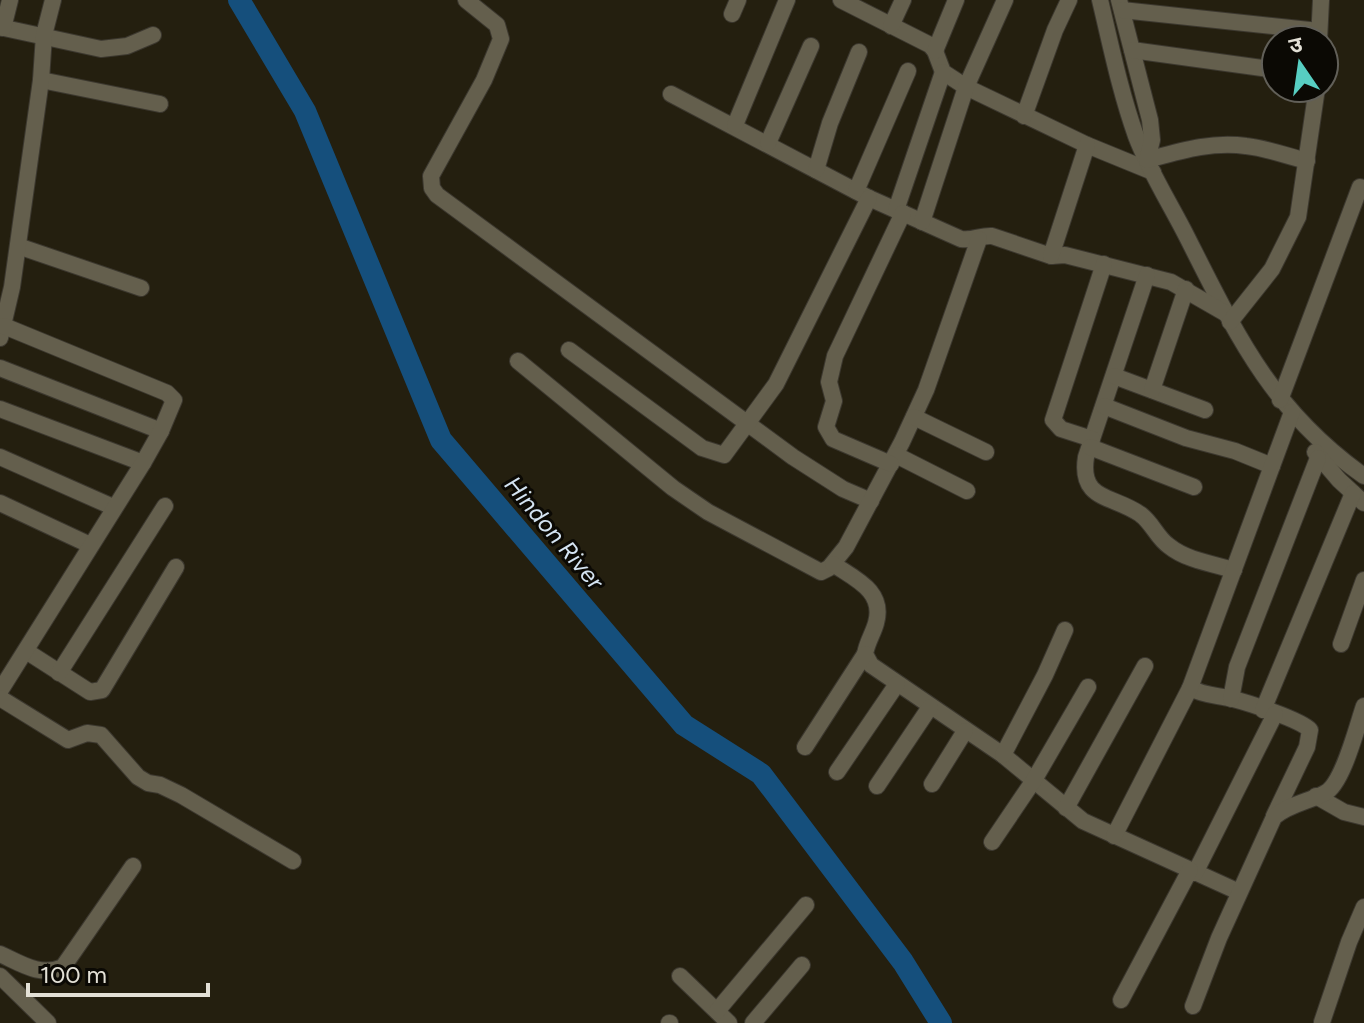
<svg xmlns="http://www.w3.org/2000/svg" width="1364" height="1023" font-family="Figtree,'Noto Sans Devanagari',sans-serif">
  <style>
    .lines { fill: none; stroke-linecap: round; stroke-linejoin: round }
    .river { stroke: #154f7c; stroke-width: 22 }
    .minor-casing { stroke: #3c382f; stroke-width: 18 }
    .minor { stroke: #645f4d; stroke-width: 16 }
    .labels { text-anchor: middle; stroke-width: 6; stroke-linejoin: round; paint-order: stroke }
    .water-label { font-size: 24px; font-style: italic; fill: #d5e4f2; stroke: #0b0904 }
  </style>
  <rect width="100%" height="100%" fill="#241f0f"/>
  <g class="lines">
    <polyline class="river" points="239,0 305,111 441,440 684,725 761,774 903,962 941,1023"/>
    <defs>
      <g id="minor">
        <polyline points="466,0 497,25 501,39 484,80 431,176 432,188 437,195 793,457 843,489 871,501"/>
        <polyline points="841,0 930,45 935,51 943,72 966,87 1087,145 1153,172"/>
        <path d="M1100 0C1111 46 1120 91 1136 136 1149 171 1171 205 1188 239 1237 336 1272 411 1364 476"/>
        <path d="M1119 0 1150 120 1152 140 1147 160C1180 151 1212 141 1246 146 1266 148 1287 156 1307 161"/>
        <polyline points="1122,10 1319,31"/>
        <polyline points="732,14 738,0"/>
        <polyline points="891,26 903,0"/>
        <polyline points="0,27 101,49 127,46 153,35"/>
        <polyline points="3,28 10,0"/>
        <polyline points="1319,40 1321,0"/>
        <polyline points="1132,50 1276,70"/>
        <polyline points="935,51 956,0"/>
        <polyline points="41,80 160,104"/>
        <path d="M671 94 869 198 961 239C973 241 981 235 992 236L1051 256 1065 255 1171 282 1225 313"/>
        <polyline points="1024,116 1055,30 1069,0"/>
        <polyline points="735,125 787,0"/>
        <polyline points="768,143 811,46"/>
        <polyline points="816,170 830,123 859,52"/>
        <polyline points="856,191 908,71"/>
        <polyline points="896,210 943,72"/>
        <polyline points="922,222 966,87 1005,0"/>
        <polyline points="18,246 141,288"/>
        <polyline points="1051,256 1087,145"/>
        <path d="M1147 275 1086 457C1079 501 1113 495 1140 514 1152 522 1157 538 1169 546 1186 560 1213 564 1234 570"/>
        <polyline points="1230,322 1272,269 1298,217 1317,88"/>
        <polyline points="0,338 12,287 41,80 44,35 53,0"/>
        <polyline points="569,350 702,448 724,455 776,384 869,198"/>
        <polyline points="518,361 673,488 708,512 821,572 829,568 846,547 902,442 926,390 979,239"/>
        <polyline points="0,368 161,431"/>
        <polyline points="1114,376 1205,410"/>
        <polyline points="1152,390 1186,289"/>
        <polyline points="1280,400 1360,187"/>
        <polyline points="1104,406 1186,438 1235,451 1272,466"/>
        <polyline points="0,409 143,463"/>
        <polyline points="914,417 986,452"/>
        <polyline points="1092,439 1061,429 1053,420 1104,264"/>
        <polyline points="1090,447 1194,487"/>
        <polyline points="1315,452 1339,480 1364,503"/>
        <polyline points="896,455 967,491"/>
        <polyline points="0,457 113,507"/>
        <polyline points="891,464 833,439 826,427 834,401 829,382 835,356 903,213"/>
        <polyline points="0,503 90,545"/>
        <path d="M833 564C855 579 885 591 876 623 873 634 867 642 865 654L871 665 1003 755 1083 821 1239 892"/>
        <polyline points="1341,644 1364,580"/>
        <polyline points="26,651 90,692 102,690 176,567"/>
        <polyline points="59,673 165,506"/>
        <path d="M1190 688C1205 696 1217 695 1233 699 1249 703 1301 720 1310 730L1307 747 1274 816"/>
        <polyline points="0,691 143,463 161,431 174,400 167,393 4,326"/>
        <polyline points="0,698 68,740 87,733 101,735 138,777 148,783 160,785 181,795 293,861"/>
        <polyline points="1231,699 1237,667 1318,458"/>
        <polyline points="1263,710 1353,493"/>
        <polyline points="805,747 865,654"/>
        <polyline points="1003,755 1045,675 1065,630"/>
        <polyline points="837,772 897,684"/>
        <polyline points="932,784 965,731"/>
        <polyline points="877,786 930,707"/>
        <polyline points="1316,796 1344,812 1364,817"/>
        <polyline points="1066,808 1145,666"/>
        <polyline points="1114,836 1190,688 1292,412"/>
        <polyline points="992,842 1034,780 1088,687"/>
        <polyline points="1195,873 1275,714"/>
        <path d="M0 954C22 964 40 977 63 967L133 866"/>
        <polyline points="0,976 48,1023"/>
        <polyline points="680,976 729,1023"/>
        <polyline points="1121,1000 1190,870"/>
        <path d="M1193 1006 1219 938 1274 817C1289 804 1308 802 1325 793 1343 784 1357 726 1364 706"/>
        <polyline points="717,1011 806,905"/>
        <polyline points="1322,1022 1349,942 1364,907"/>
        <polyline points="669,1023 670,1023"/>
        <polyline points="753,1023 802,965"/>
      </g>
    </defs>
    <use href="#minor" class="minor-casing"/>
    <use href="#minor" class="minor"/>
  </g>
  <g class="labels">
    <g class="water-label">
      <text transform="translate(554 533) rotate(50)" y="8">Hindon River</text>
    </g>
  </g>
  <g transform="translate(1300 64) rotate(347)"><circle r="38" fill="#0b0904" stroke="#615f58" stroke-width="2"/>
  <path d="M0-6L14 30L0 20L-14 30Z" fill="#57cec2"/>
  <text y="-12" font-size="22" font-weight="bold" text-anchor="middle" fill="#e3e0d6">उ</text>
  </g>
  <path d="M28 983v12h180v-12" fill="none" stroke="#e3e0d6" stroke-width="4"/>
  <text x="40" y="983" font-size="24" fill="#e3e0d6" stroke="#0b0904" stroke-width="6" paint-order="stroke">100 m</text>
</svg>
